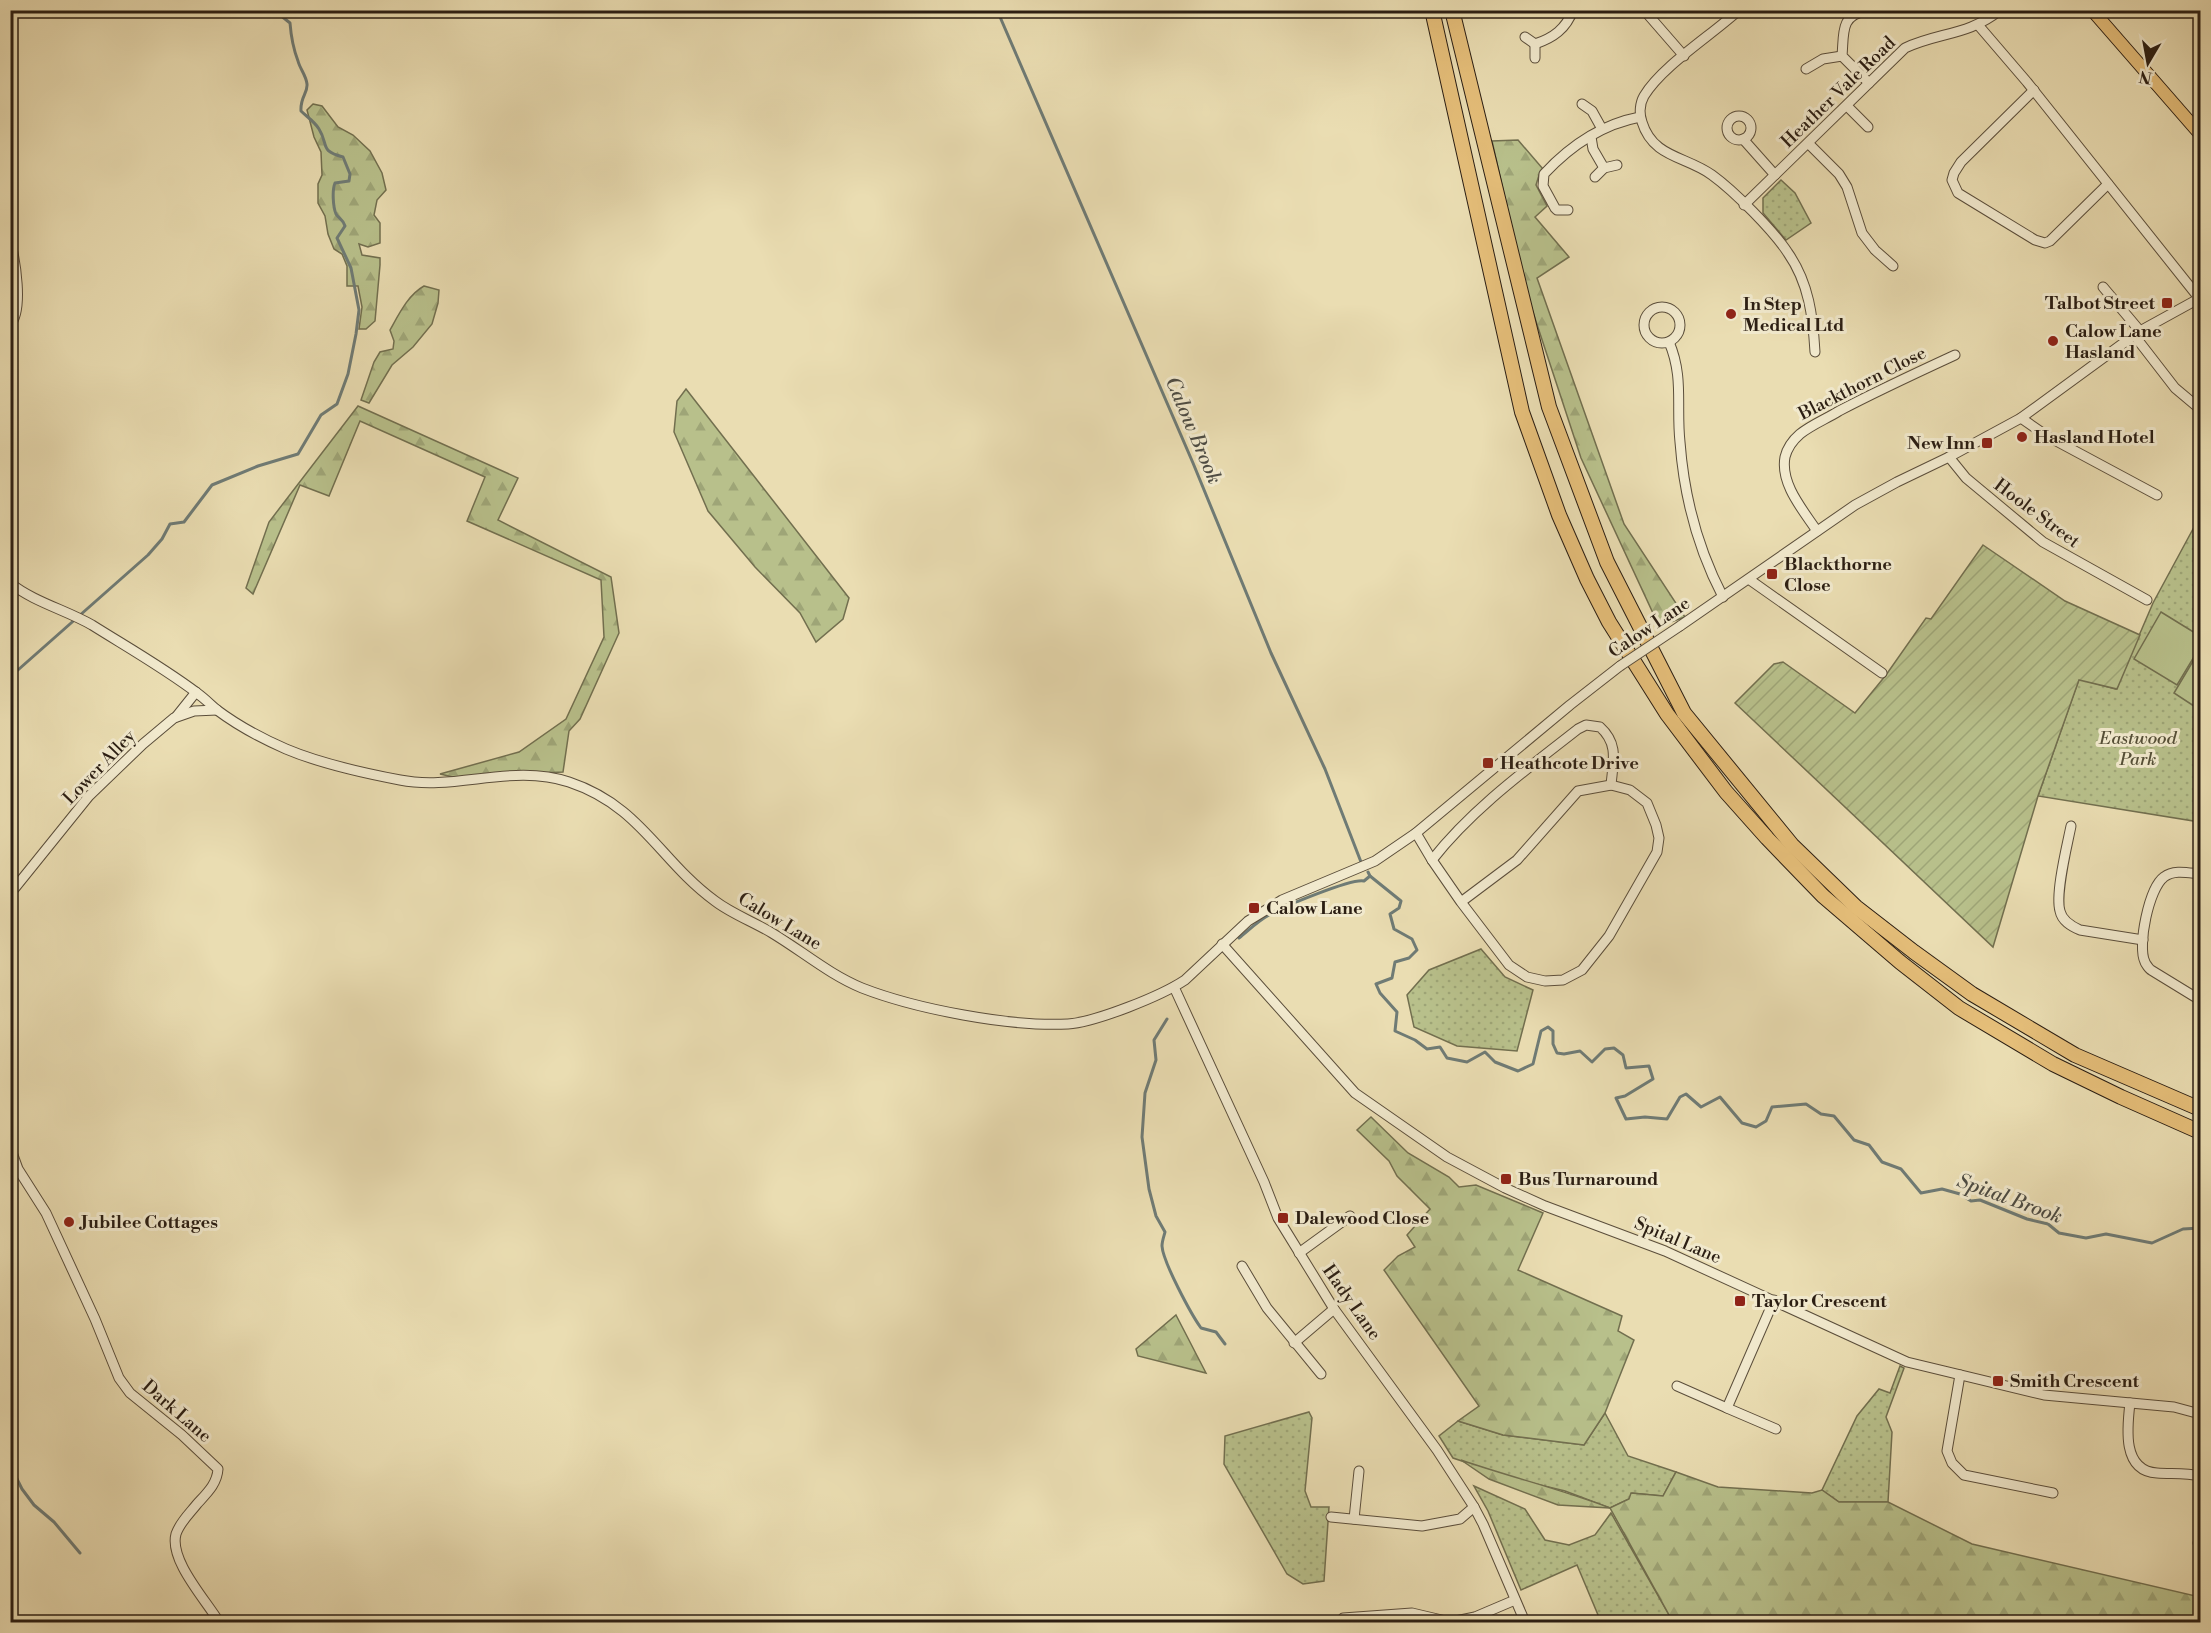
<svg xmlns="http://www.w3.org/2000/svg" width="2211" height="1633" font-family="'Libre Bodoni',serif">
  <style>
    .grass { fill: url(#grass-dots); stroke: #726f4f; stroke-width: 1.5 }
    .forest { fill: url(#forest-firs); stroke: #726f4f; stroke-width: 1.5 }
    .garden { fill: url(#garden-furrows); stroke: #726f4f; stroke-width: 1.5 }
    .pitch { fill: #b8c08b; stroke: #726f4f; stroke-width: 1.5 }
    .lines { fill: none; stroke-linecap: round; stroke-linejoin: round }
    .stream { stroke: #6f7b75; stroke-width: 3 }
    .minor-casing { stroke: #5b4e3b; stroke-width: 11 }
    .major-casing { stroke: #2b1e13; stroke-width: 14 }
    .highway-casing { stroke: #2b1e13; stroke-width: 16 }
    .minor { stroke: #f1e9cd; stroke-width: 9 }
    .major { stroke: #e5be79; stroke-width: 12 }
    .highway { stroke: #e5be79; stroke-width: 14 }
    .minor-bridge-casing { stroke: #5b4e3b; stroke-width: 11; stroke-linecap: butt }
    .minor-bridge { stroke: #f1e9cd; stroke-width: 9 }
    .poi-dot { fill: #8f2418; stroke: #f1e9cd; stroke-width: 2 }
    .labels { text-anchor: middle; stroke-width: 6; stroke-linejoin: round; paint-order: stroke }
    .street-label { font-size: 18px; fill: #2b1e13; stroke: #f1e9cd }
    .poi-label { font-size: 18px; font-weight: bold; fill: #2b1e13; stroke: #f1e9cd; text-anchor: start }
    .park-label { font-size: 18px; font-style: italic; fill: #554f37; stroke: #f1e9cd }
    .water-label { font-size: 20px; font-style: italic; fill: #4d4c44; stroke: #f1e9cd }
  </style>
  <defs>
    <pattern id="grass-dots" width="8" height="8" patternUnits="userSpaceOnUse" patternTransform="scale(1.5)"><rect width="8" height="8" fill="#b8c08b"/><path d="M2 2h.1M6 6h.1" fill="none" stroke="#9ea577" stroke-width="1.8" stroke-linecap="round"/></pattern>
    <pattern id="forest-firs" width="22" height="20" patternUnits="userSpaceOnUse" patternTransform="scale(1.5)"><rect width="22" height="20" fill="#b8c08b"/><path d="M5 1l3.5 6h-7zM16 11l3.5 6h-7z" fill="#9ea577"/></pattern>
    <pattern id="garden-furrows" width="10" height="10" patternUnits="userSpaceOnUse" patternTransform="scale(1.5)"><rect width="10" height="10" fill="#b8c08b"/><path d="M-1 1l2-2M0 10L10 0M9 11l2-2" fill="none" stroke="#9ea577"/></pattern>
  </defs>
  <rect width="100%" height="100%" fill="#eaddb2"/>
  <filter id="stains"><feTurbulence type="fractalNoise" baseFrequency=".00333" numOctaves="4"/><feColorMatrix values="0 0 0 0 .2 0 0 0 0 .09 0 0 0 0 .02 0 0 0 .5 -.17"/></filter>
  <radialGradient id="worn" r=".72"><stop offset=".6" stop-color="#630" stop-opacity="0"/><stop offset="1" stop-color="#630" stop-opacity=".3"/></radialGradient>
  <g class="grass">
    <polygon points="1781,180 1795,193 1811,223 1786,240 1763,213 1763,198"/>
    <polygon points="2200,516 2200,822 2038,796 2079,679 2116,689 2153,603"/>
    <polygon points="1481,949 1505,977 1533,990 1517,1051 1457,1046 1414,1027 1407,995 1429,970"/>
    <polygon points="1900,1366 1904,1368 1886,1417 1892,1432 1888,1502 1839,1502 1822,1490 1857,1416 1879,1389 1890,1393"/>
    <polygon points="1309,1412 1312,1418 1305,1491 1311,1507 1329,1507 1324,1581 1303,1584 1287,1574 1224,1464 1225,1436"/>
    <polygon points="1605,1413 1628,1456 1676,1472 1663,1496 1632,1493 1629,1499 1610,1508 1565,1491 1516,1479 1453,1458 1439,1436 1458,1421 1503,1435 1584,1445"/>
    <polygon points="1474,1486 1525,1509 1545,1540 1569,1545 1595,1535 1611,1513 1673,1622 1601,1622 1577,1565 1521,1590 1488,1511"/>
  </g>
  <g class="forest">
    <polygon points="313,104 322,106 338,127 353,135 370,151 382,173 386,190 377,200 374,215 380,223 380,243 368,247 359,244 362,255 380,258 380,265 375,321 366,329 359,329 362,307 358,286 347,286 347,266 342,254 334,249 328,234 325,216 318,203 318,184 322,175 321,152 314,137 307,110"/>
    <polygon points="1518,140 1543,169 1539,175 1536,185 1547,206 1535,217 1569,257 1537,278 1624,524 1685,617 1659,626 1581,458 1525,288 1492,141"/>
    <path d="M424 286 439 290 438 303 432 324 413 347 392 365 369 403 361 400 374 362 380 352 393 349 394 341 390 330C399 314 408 295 424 286Z"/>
    <polygon points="686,389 849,598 843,619 816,642 800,613 755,567 708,511 674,432 677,401"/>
    <polygon points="358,406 518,478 498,520 611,577 619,633 580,719 569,731 563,772 453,777 440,774 519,752 566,719 604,637 601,580 467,521 485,477 360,421 329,496 300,485 253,594 246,588 269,522"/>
    <polygon points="1371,1117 1408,1153 1449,1177 1459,1187 1476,1185 1543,1213 1518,1270 1622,1316 1618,1331 1634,1340 1605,1413 1584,1445 1503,1435 1458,1421 1479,1406 1384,1270 1398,1256 1415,1247 1407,1235 1430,1209 1397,1176 1389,1161 1357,1130"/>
    <polygon points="1176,1315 1206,1373 1138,1356 1136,1349"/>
    <path d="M1461 1460C1510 1477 1561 1489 1610 1508L1629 1499 1631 1493 1663 1496 1676 1472 1718 1487 1812 1493 1822 1490 1839 1502H1888L1972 1544 2200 1597V1622H1673L1610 1508 1558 1505 1489 1479Z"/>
  </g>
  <polygon class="garden" points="1983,545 2065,601 2140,635 2117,689 2079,680 2038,796 1993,947 1735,703 1774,664 1783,662 1855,713 1886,675 1926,618 1931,619"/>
  <g class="pitch">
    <polygon points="2161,612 2200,636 2200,647 2177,685 2134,659"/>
    <polygon points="2199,651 2200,652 2200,710 2174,693"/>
  </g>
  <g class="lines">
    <g class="stream">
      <polyline points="997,10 1193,463 1271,653 1325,769 1361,862"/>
      <path d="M10 677 148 555 162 539 170 524 184 522 212 485 258 466 298 454 321 415 337 404 348 374 356 334 359 310 351 268 337 238 345 226C343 219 339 219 336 214 333 207 332 190 335 183L349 181 350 174 343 157C319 151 329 145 319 129 315 122 306 116 301 111 300 97 308 93 307 84 306 75 300 69 298 61 293 48 291 36 290 23L274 10"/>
      <polyline points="1368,872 1370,876 1401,901 1399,908 1390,914 1394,929 1412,939 1417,950 1409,958 1395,962 1392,978 1376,984 1380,993 1397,1012 1395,1031 1415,1040 1427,1049 1440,1047 1447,1058 1467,1062 1485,1052 1495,1062 1518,1071 1533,1064 1541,1031 1548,1027 1553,1031 1553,1044 1557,1053 1564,1054 1580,1051 1592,1062 1605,1049 1614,1048 1623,1055 1626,1068 1649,1066 1653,1079 1625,1096 1616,1098 1626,1119 1645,1117 1667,1119 1680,1097 1686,1094 1701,1107 1720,1097 1742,1123 1756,1127 1766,1121 1772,1107 1806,1104 1821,1114 1834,1116 1854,1140 1869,1145 1882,1162 1901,1169 1921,1193 1942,1189 1960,1194 1971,1201 1980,1200 2027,1219 2048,1224 2059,1233 2086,1238 2106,1234 2152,1243 2183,1229 2200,1228"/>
      <path d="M1239 938C1249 930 1258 921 1269 915 1282 907 1352 878 1364 881L1370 876"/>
      <path d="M1167 1019 1154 1040 1156 1060 1145 1093 1142 1137 1149 1189 1156 1216 1165 1232C1164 1236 1162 1241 1162 1246 1163 1262 1191 1314 1201 1328L1216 1332 1225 1344"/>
      <polyline points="10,1465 22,1489 34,1505 54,1522 80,1553"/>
    </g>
    <defs>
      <g id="minor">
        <polyline points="1644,10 1684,56"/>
        <path d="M1739 10C1712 35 1662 66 1644 96 1640 103 1639 113 1642 122 1653 158 1686 156 1712 175 1734 191 1773 230 1788 253 1809 283 1813 317 1815 352"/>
        <path d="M1866 11C1840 15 1844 34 1842 56L1869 83"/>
        <polyline points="1979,26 2027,82 2199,298"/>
        <path d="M1525 37 1535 44C1553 38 1566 29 1573 10"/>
        <polyline points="1535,58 1535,44"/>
        <polyline points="1806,69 1823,59 1842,56"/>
        <polyline points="2034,90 1961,162 1954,173 1952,180 1958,193 2035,240 2045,243 2050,241 2108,184"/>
        <polyline points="1582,104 1592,111 1602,129"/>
        <polyline points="1847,106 1868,127"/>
        <circle cx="1739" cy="128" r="12"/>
        <polyline points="1591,137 1593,149 1604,168"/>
        <polyline points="1743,139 1775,175"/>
        <polyline points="1809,144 1839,174 1847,187 1862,233 1875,250 1893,266"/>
        <polyline points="1595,177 1604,168 1617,165"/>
        <path d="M1744 205 1905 48C1939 32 1968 36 2000 10"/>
        <path d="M1568 210H1557L1555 208 1543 186 1544 174C1570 146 1603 124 1640 117"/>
        <path d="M10 240C15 259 24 310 10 325"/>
        <polyline points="2103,287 2140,331"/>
        <circle cx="1662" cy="325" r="18"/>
        <polyline points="2134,335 2175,388 2200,409"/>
        <path d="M1669 342C1684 377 1676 406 1680 442 1684 496 1698 549 1723 597"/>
        <polyline points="2021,418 2047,436 2157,495"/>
        <polyline points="1949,457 1966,478 2043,542 2147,600"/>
        <path d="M1817 531C1803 510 1780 484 1785 457 1787 449 1793 440 1800 434 1811 425 1826 419 1839 411 1877 391 1916 373 1955 355"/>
        <polyline points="1750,580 1882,673"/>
        <path d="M10 583C34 602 66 610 92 625 127 647 164 668 197 693 204 698 210 704 217 710 237 725 263 739 286 749 319 763 363 773 400 780 456 791 513 763 569 782 641 806 659 860 715 901 732 914 754 922 772 933 802 951 830 975 862 988 916 1009 1010 1027 1068 1024 1096 1022 1161 996 1185 980L1248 921 1282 900 1375 861 1416 833 1570 705 1620 666"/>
        <polyline points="1680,626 1855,505 1897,482 1949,457 2021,418 2140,331 2200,298"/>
        <polyline points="176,717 196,692"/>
        <path d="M2071 826C2067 846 2055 894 2060 911 2062 921 2071 926 2080 930L2143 940"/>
        <polyline points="1416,833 1432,860 1461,902 1509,965 1527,977 1545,981 1563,980 1582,970 1609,936 1657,852 1659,838 1656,825 1647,803 1630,790 1611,785 1578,791 1517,860 1461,902"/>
        <path d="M1432 860C1472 809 1527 769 1578 729L1586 725 1600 727C1619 744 1613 762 1611 785"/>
        <path d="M2200 874C2189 873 2174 869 2164 877 2149 888 2137 946 2145 962 2145 963 2150 970 2151 970L2200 1000"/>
        <polyline points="10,894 89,796 143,744 174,718 194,711 217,710"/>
        <polyline points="1222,944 1355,1093 1447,1157 1505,1188 1545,1206 1665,1251 1907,1362 2044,1395 2174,1407 2200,1414"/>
        <polyline points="1174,987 1264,1182 1278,1218 1334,1309 1437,1450 1474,1507 1483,1524 1525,1622"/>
        <path d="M10 1147 18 1169 46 1213 95 1319 119 1378 130 1393 182 1435 218 1469C217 1484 207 1493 197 1504 190 1513 180 1522 176 1534 169 1560 205 1599 219 1622"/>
        <polyline points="1299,1253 1350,1216"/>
        <polyline points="1242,1266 1267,1308 1321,1374"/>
        <polyline points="1774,1300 1727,1408 1776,1429"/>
        <polyline points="1294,1343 1334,1309"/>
        <polyline points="1960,1375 1947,1451 1952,1463 1964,1475 2053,1493"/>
        <polyline points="1677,1386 1727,1408"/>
        <path d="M2130 1403C2127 1428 2122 1471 2157 1473 2172 1474 2186 1473 2200 1476"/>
        <polyline points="1331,1517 1422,1526 1460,1519 1474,1507"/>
        <polyline points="1354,1519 1359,1471"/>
        <polyline points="2198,1543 2200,1543"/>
        <polyline points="1343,1618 1412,1613 1450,1622"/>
        <polyline points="1451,1622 1475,1617 1515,1600"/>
      </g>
      <polyline id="major" points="2092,10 2200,134"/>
      <g id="highway">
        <polyline points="1432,10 1522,412 1559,515 1587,579 1609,622 1667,714 1726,792 1767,838 1823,896 1900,962 1959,1008 2053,1064 2121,1097 2200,1132"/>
        <polyline points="1452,10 1549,407 1607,562 1684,713 1792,845 1856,907 1914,952 1972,994 2075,1055 2200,1109"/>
      </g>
    </defs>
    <use href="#minor" class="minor-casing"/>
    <use href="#major" class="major-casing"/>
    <use href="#highway" class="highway-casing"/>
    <use href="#minor" class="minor"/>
    <use href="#major" class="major"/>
    <use href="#highway" class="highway"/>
    <defs>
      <polyline id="minor-bridge" points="1620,666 1680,626"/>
    </defs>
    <use href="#minor-bridge" class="minor-bridge-casing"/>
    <use href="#minor-bridge" class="minor-bridge"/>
  </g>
  <g class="poi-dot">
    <rect x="2161" y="297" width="12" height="12" rx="3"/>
    <circle cx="1731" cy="314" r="6"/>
    <circle cx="2053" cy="341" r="6"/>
    <circle cx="2022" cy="437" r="6"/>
    <rect x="1981" y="437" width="12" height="12" rx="3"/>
    <rect x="1766" y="568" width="12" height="12" rx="3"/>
    <rect x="1482" y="757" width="12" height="12" rx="3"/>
    <rect x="1248" y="902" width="12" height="12" rx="3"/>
    <rect x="1500" y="1173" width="12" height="12" rx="3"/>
    <rect x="1277" y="1212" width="12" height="12" rx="3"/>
    <circle cx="69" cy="1222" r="6"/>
    <rect x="1734" y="1295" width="12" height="12" rx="3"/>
    <rect x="1992" y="1375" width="12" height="12" rx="3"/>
  </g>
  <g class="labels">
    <g class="street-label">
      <text transform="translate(1838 92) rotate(-44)" y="6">Heather Vale Road</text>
      <text transform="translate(1862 383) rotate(-27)" y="6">Blackthorn Close</text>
      <text transform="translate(2037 513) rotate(37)" y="6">Hoole Street</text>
      <text transform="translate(1649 627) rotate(-34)" y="6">Calow Lane</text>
      <text transform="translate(99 767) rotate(-46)" y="6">Lower Alley</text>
      <text transform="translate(780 921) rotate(31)" y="6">Calow Lane</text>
      <text transform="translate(1678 1240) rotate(23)" y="6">Spital Lane</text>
      <text transform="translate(1352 1302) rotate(55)" y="6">Hady Lane</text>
      <text transform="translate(177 1411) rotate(41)" y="6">Dark Lane</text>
    </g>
    <g class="poi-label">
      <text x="2155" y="309" text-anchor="end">Talbot Street</text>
      <text x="1743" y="310">In Step<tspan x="1743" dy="21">Medical Ltd</tspan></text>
      <text x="2065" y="337">Calow Lane<tspan x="2065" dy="21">Hasland</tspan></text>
      <text x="2034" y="443">Hasland Hotel</text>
      <text x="1975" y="449" text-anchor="end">New Inn</text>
      <text x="1784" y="570">Blackthorne<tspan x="1784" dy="21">Close</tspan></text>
      <text x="1500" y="769">Heathcote Drive</text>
      <text x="1266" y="914">Calow Lane</text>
      <text x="1518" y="1185">Bus Turnaround</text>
      <text x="1295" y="1224">Dalewood Close</text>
      <text x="81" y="1228">Jubilee Cottages</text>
      <text x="1752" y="1307">Taylor Crescent</text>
      <text x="2010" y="1387">Smith Crescent</text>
    </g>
    <g class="park-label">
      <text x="2138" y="744">Eastwood<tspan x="2138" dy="21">Park</tspan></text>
    </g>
    <g class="water-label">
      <text transform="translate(1194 430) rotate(67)" y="7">Calow Brook</text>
      <text transform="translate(2010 1198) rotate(20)" y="7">Spital Brook</text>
    </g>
  </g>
  <rect width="2211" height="1633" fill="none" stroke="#eaddb2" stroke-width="36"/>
  <rect x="12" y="12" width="2187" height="1609" fill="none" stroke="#2b1e13" stroke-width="3"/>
  <rect x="18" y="18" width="2175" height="1597" fill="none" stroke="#2b1e13" stroke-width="1.5"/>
  <g transform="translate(2148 63) rotate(190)" stroke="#f1e9cd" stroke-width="4.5" paint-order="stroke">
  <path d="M0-4.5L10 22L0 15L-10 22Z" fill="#2b1e13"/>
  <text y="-9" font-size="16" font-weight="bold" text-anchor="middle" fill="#2b1e13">N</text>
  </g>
  <rect width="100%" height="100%" filter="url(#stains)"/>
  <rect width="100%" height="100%" fill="url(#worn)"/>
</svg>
